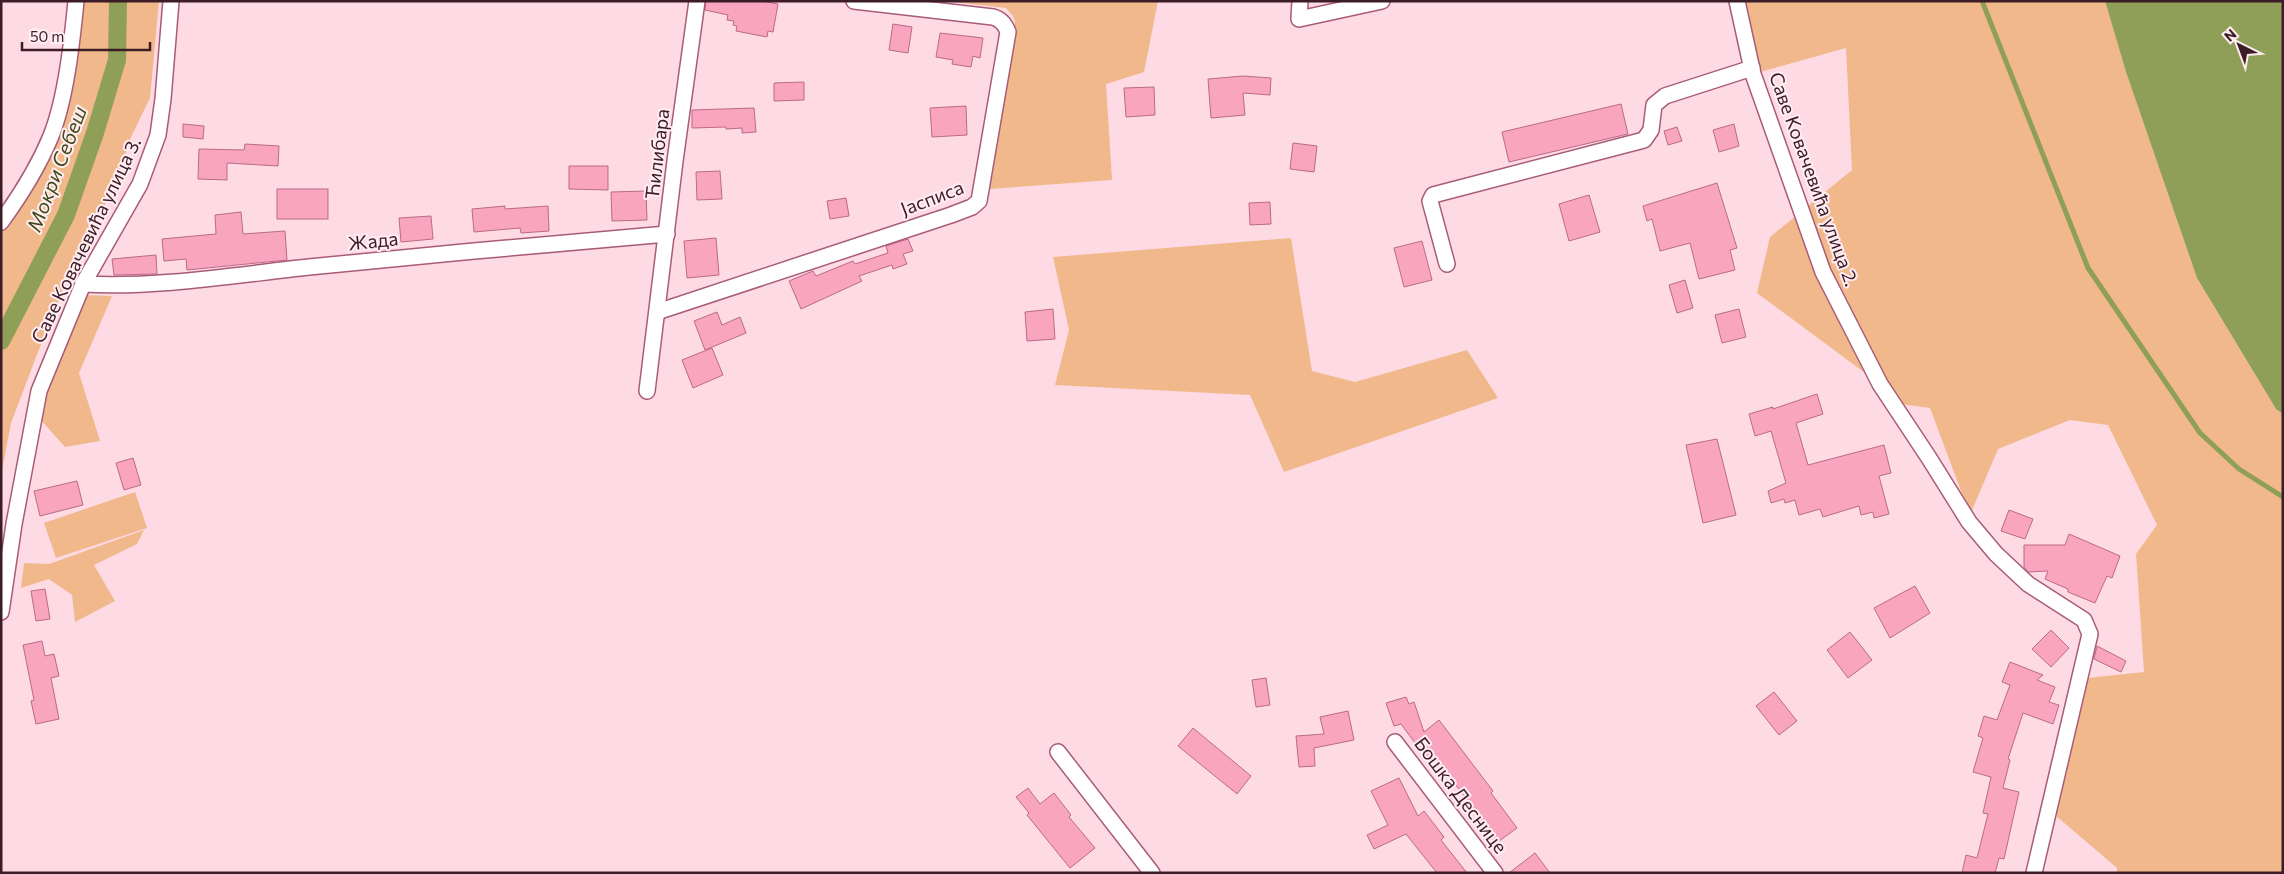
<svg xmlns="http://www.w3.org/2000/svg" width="2284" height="874" font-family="Commissioner,sans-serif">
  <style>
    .green { fill: #f1b88c }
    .water { fill: #8f9f57 }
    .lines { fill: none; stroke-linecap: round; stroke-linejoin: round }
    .stream { stroke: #8f9f57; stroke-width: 5 }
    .canal { stroke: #8f9f57; stroke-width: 18 }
    .building { fill: #f9a5bf; stroke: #ba6b85 }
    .minor-casing { stroke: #a95c76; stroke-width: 18 }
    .minor { stroke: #fff; stroke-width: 15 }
    .labels { text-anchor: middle; stroke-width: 4; stroke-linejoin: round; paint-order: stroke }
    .street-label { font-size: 19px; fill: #3c1c27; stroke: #ffedf2 }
    .water-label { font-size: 20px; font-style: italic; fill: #3f4913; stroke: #ffedf2 }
  </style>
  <rect width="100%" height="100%" fill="#fedae4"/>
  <g class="green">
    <polygon points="76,1 159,1 150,98 131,137 115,184 63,290 38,352 11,423 1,475 1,222 51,135"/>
    <polygon points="946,1 1158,1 1144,72 1106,84 1112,180 990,189 1015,22 1013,16 1006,8"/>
    <polygon points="1737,1 2105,1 2126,72 2197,278 2276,409 2283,414 2283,873 2117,873 2117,868 2048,809 2078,679 2144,672 2136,554 2157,525 2108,425 2070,420 1998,449 1970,515 1930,408 1892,403 1880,384 1757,293 1770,237 1852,170 1846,48 1753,74"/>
    <polygon points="1291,238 1312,371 1355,382 1467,350 1498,398 1284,472 1250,395 1055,385 1069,330 1053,257"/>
    <polygon points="83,295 112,296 79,373 100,441 65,447 41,420 48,383"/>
    <polygon points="135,492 147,528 56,558 44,523"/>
    <polygon points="144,530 137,544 94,565 115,601 75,622 72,595 49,579 21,588 24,563 49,564"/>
  </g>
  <polygon class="water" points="2105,1 2283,1 2283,414 2276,409 2197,278 2126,72"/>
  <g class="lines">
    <polyline class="stream" points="1982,1 2088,268 2200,433 2239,469 2283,497"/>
    <polyline class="canal" points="1,341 66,215 95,133 117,60 118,1"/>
  </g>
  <g class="building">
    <polygon points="706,1 762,1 778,4 773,32 768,31 767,37 736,31 737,26 733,25 734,21 727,20 728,15 705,10"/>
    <polygon points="893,24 912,27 908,53 889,50"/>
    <polygon points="940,33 983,38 980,58 973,56 971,67 952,64 953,60 936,57"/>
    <polygon points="1243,76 1271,78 1270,95 1243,93 1245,115 1211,118 1208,79"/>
    <polygon points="804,82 804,100 774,101 774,83"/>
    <polygon points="1154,87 1155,115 1126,117 1124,88"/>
    <polygon points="1621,104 1628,134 1509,162 1502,132"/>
    <polygon points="966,106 967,135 932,137 930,108"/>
    <polygon points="754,108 756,132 742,133 742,128 726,129 726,127 692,128 692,110"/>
    <polygon points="183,124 204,126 203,139 183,137"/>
    <polygon points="1734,124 1739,146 1719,152 1713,130"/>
    <polygon points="1677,127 1682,141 1668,145 1664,131"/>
    <polygon points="1293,143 1317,146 1314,172 1290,169"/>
    <polygon points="245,144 279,146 278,166 227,163 227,180 198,179 199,149 244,150"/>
    <polygon points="569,166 608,166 608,190 569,189"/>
    <polygon points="720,171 722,199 697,200 696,172"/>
    <polygon points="1717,183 1737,248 1730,250 1735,270 1699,279 1690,243 1660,251 1652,219 1647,221 1643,206"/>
    <rect x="277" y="189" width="51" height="30"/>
    <polygon points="646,191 647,220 612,221 611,192"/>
    <polygon points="1589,195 1600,232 1569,241 1559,204"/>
    <polygon points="846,198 849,216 830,219 827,201"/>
    <polygon points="1270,202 1271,224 1250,225 1249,203"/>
    <polygon points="505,206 505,209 548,206 549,231 521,233 520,228 474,232 472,209"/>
    <polygon points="241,212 243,234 285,231 287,260 187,270 186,259 164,261 162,239 216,234 215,215"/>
    <polygon points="431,216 433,239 401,242 399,218"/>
    <polygon points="716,238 719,275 687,278 684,241"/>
    <polygon points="908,239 913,251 903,254 907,264 893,269 892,265 859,276 862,281 801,309 789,281 813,271 816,276 853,261 855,264 888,253 886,246"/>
    <polygon points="1422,241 1432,280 1404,287 1394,248"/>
    <polygon points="156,255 157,274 114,275 112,259"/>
    <polygon points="1685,280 1693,308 1677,313 1669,285"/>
    <polygon points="1053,309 1055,339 1027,341 1025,312"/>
    <polygon points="1739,309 1746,337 1722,343 1715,315"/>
    <polygon points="717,312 722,325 740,317 746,333 705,350 694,321"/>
    <polygon points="712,348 723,375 693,388 682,360"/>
    <polygon points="1817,394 1823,414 1796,423 1808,465 1884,445 1891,473 1879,476 1889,514 1874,518 1873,512 1861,515 1859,506 1823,517 1820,509 1799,515 1795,500 1785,503 1784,499 1771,503 1768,491 1786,483 1771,431 1755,436 1749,414 1773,407 1773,409"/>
    <polygon points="1717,439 1736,515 1703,523 1686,445"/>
    <polygon points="133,458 141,485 124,490 116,463"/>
    <polygon points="77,481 83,505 40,516 34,491"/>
    <polygon points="2009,510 2033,519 2025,539 2001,531"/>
    <polygon points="2069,534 2120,556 2112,578 2107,576 2095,603 2068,592 2068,589 2045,579 2048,571 2028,572 2024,567 2024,545 2065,545"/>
    <polygon points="1915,586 1930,613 1890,638 1874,608"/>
    <polygon points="45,589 50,619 36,621 31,591"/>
    <polygon points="2051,630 2069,648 2051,667 2032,649"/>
    <polygon points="1850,632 1872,660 1848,678 1827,650"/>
    <polygon points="42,641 45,656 54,654 59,676 51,678 59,719 36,724 31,701 34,700 23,645"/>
    <polygon points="2097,646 2126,661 2121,672 2094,659"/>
    <polygon points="2010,662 2043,675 2037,680 2055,687 2049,702 2059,705 2053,724 2023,713 2008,759 2010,760 2003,788 2019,792 2004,859 1999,858 1995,873 1962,873 1966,855 1977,858 1988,814 1983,813 1991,777 1973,772 1983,738 1978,736 1984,716 1997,720 2010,685 2002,682"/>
    <polygon points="1266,678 1270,705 1256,707 1252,680"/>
    <polygon points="1774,692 1797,721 1779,735 1756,706"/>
    <polygon points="1406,697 1409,704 1414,702 1424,732 1439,720 1493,791 1491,793 1517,828 1495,844 1479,822 1482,819 1441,766 1435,770 1401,724 1394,726 1386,703"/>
    <polygon points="1348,711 1354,740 1314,748 1315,766 1299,767 1296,736 1324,734 1320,717"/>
    <polygon points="1193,728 1251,776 1237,794 1178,746"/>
    <polygon points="1399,778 1418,816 1424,811 1444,837 1441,840 1467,873 1437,873 1406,834 1374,849 1367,835 1388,825 1371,791"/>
    <polygon points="1028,788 1040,804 1054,793 1071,815 1069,817 1095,848 1070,868 1027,815 1029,813 1016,797"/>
    <polygon points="1535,853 1550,873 1509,873"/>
  </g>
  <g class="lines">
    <defs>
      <g id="minor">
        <polyline points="1300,1 1299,19 1382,1"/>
        <polyline points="1737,1 1753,74 1823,272 1880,384 1929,458 1969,522 1996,554 2028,584 2084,620 2090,634 2034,873"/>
        <path d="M1 222C20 196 39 165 51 136 66 98 72 42 76 1"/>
        <polyline points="1447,264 1430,201 1433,195 1644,140 1651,130 1654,105 1665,96 1752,68"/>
        <path d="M83 284C158 288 235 275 309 267 428 255 548 244 667 234"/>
        <path d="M657 312 951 215 972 207 979 201 1008 32C1005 24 1001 19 993 17L854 1"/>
        <polyline points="647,391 675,161 697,1"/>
        <polyline points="1,612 14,524 39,391 83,284 140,184 158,135 163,99 171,1"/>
        <polyline points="1395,742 1495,873"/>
        <polyline points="1058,752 1152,873"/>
      </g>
    </defs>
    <use href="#minor" class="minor-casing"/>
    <use href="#minor" class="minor"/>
  </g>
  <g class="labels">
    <g class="street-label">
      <text transform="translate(657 154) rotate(-83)" y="7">Ћилибара</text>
      <text transform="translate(1814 179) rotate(70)" y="7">Саве Ковачевића улица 2.</text>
      <text transform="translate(932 198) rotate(-21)" y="7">Јасписа</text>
      <text transform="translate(86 240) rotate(-64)" y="7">Саве Ковачевића улица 3.</text>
      <text transform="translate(373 241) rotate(-6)" y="7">Жада</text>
      <text transform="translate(1461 795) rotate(53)" y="7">Бошка Деснице</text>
    </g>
    <g class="water-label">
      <text transform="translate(57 169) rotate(-69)" y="7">Мокри Себеш</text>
    </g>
  </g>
  <rect width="2284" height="874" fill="none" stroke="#3c1c27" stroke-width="5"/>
  <g transform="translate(2239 45) rotate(318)" stroke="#ffedf2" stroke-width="4" paint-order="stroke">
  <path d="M0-4L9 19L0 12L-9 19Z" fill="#3c1c27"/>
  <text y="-8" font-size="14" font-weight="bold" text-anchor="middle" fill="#3c1c27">N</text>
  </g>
  <path d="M22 42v8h128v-8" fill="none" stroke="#3c1c27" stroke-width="2.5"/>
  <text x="30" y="42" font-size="15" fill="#3c1c27" stroke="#ffedf2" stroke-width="4" paint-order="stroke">50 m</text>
</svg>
